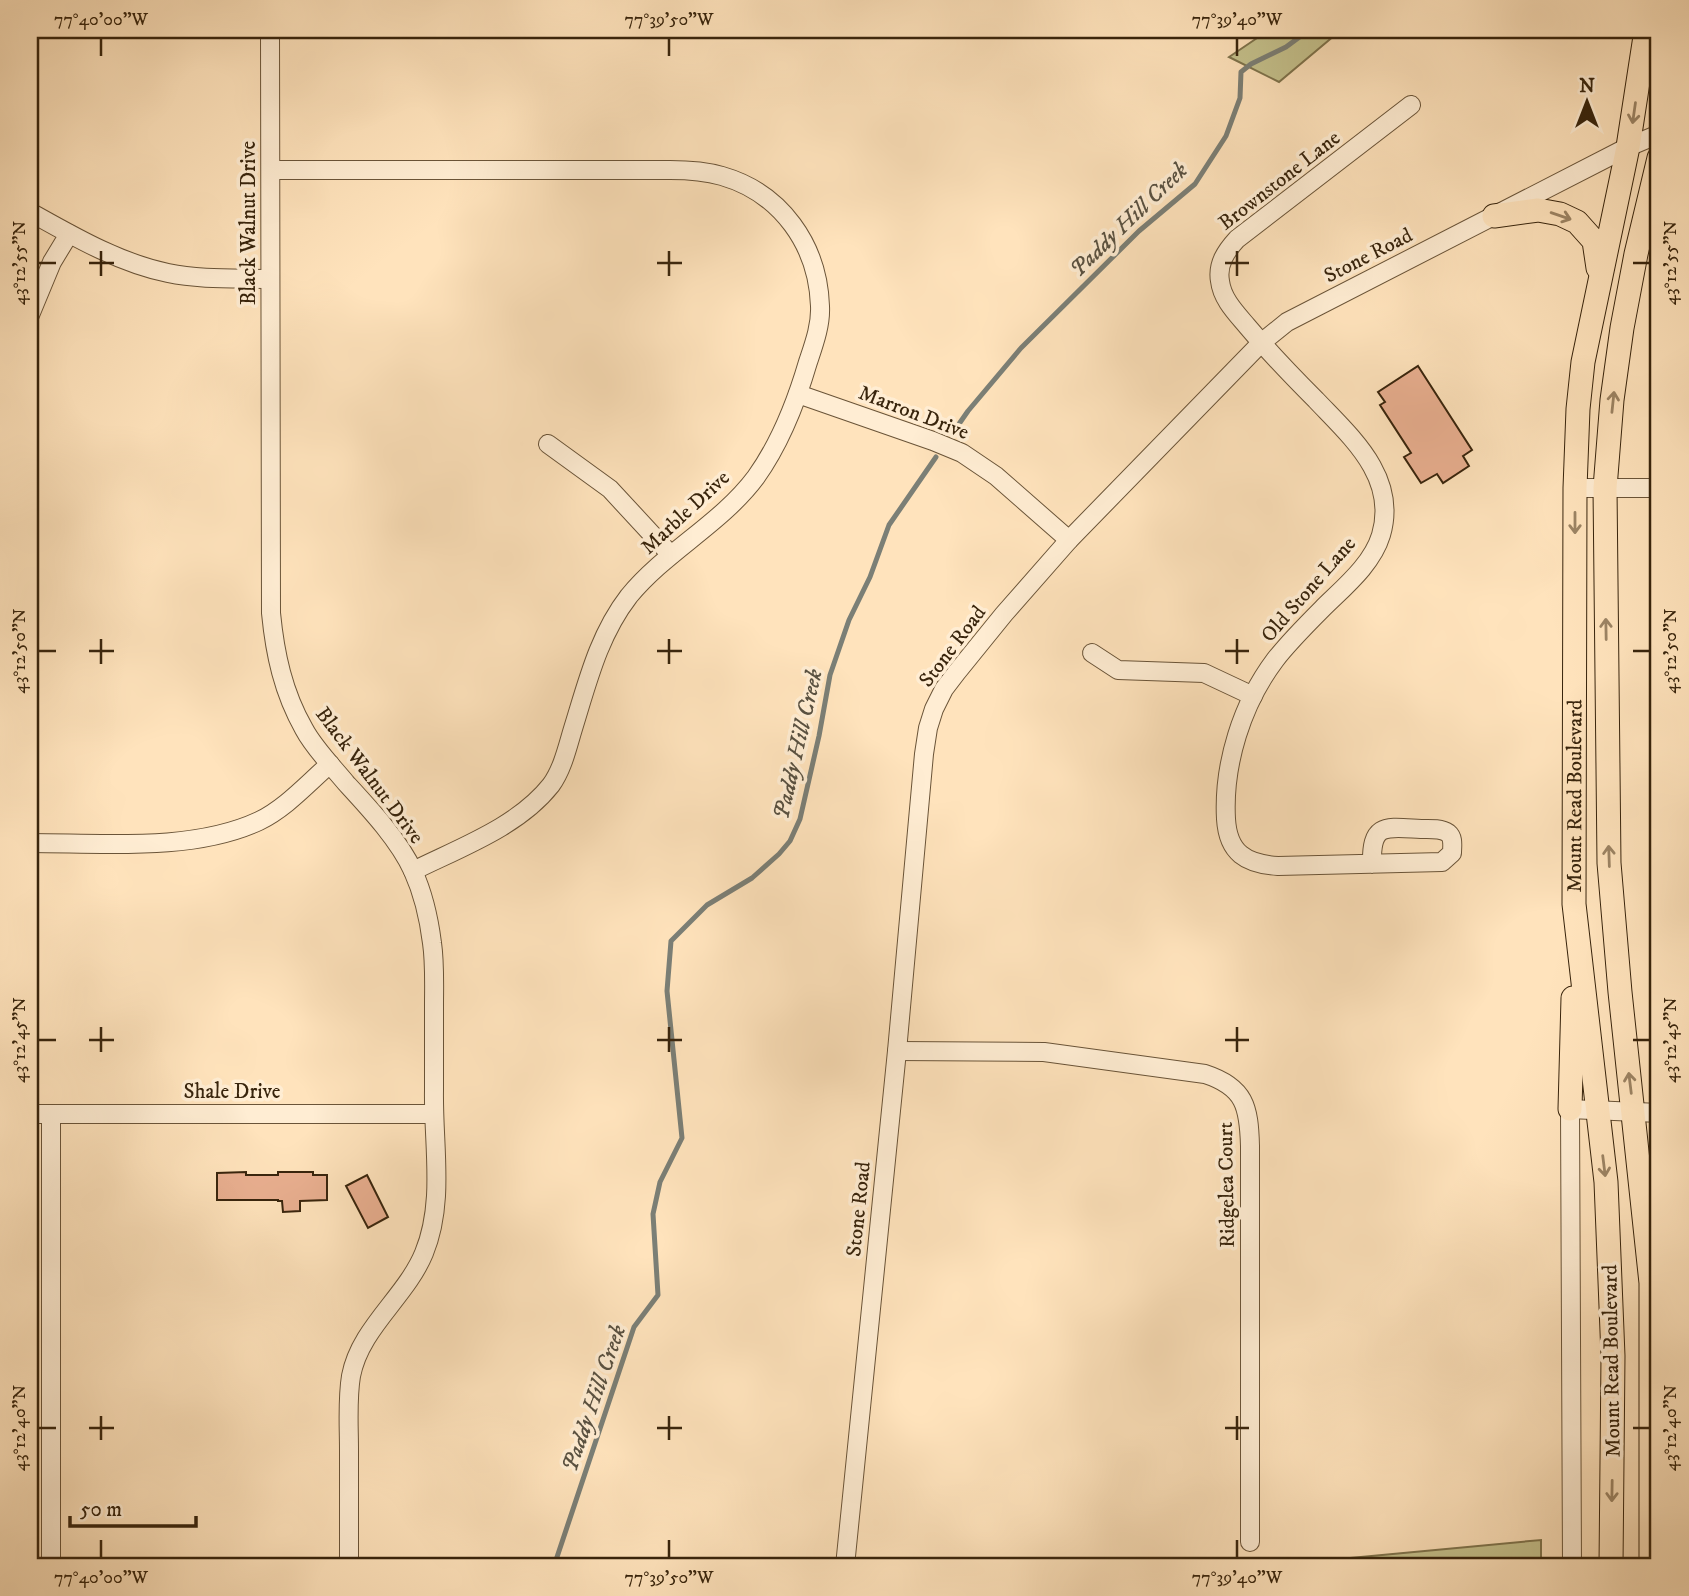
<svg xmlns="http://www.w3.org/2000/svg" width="1689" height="1596" font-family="'IM FELL DW Pica',serif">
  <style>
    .green { fill: #c5c28d; stroke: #7e734c; stroke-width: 2 }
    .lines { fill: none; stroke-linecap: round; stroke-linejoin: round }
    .stream { stroke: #7b7f76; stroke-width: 5 }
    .building { fill: #e9af90; stroke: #38240c; stroke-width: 2 }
    .minor-casing { stroke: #6a5438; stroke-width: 20 }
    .major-casing { stroke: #38240c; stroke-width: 25 }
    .minor { stroke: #ffedd3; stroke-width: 18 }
    .major { stroke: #ffe3bc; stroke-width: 23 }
    .oneway { stroke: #9c8464 }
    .ticks { fill: none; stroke: #38240c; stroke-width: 2.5 }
    .labels { text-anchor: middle; stroke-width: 7; stroke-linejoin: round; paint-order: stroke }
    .street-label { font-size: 21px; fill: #38240c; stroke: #ffedd3 }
    .water-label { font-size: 23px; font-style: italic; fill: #595141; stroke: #ffedd3 }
    .neatline { fill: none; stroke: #38240c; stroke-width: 2.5 }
    .ticks-label { font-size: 18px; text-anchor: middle; fill: #38240c }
  </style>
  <rect width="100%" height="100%" fill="#ffe3bc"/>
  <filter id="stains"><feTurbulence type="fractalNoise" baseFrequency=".00286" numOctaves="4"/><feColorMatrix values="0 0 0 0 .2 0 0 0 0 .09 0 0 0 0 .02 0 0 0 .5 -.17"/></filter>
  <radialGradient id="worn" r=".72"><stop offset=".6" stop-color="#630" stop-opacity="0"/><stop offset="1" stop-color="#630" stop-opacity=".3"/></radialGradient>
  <g class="green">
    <polygon points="1269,30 1341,30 1279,82 1229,57"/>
    <polygon points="1541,1540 1541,1566 1264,1566"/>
    <polygon points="963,1560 1066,1566 963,1566"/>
  </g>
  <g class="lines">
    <g class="stream">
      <polyline points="952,434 968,411 1021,348 1139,231 1195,184 1226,136 1240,98 1241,72 1251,64 1286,47 1309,30"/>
      <polyline points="554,1566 634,1327 658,1295 653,1214 660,1182 682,1138 667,991 671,941 707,905 752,878 779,854 790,841 800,819 819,736 830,675 849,620 870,577 889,525 936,457"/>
    </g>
  </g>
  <g class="building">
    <polygon points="1418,366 1472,450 1463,456 1469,466 1443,483 1437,474 1421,483 1404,457 1411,453 1380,405 1385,402 1378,392"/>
    <polygon points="246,1172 246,1175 278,1175 278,1172 313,1172 313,1175 327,1175 327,1200 300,1201 300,1211 283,1212 282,1201 278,1201 278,1200 217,1200 217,1173"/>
    <polygon points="367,1175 388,1217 368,1228 346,1186"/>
  </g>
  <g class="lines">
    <defs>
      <g id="minor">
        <path d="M270 30 271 613C275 654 283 692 304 729 314 748 332 766 346 783 369 808 399 840 413 871 423 893 429 919 432 943 435 963 434 986 434 1006 434 1035 434 1063 434 1091 433 1145 445 1202 424 1253 406 1297 360 1328 351 1376 347 1400 349 1426 349 1450 349 1489 349 1527 349 1566"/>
        <path d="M271 170H670C687 170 705 171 722 176 781 193 818 245 820 306 821 325 814 344 808 362 796 403 781 442 756 477 721 524 666 551 629 596 598 636 587 684 572 732 567 749 562 770 551 785 518 827 459 848 413 871"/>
        <path d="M30 212C73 236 119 263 168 273 201 280 236 278 270 279"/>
        <polyline points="30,315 52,262 69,234"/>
        <polyline points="798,394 933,441 962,453 996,476 1069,540"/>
        <polyline points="548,444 610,489 671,555"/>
        <polyline points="1575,488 1659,488"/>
        <polyline points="1092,653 1118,670 1204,673 1253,696"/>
        <path d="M30 843C101 843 193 852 259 821 286 808 308 783 330 764"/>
        <path d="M1372 864C1371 822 1386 827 1421 829 1428 829 1441 828 1448 833 1454 838 1452 846 1452 853L1442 862 1278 866C1246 864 1228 853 1226 819 1223 764 1242 704 1275 660 1289 642 1306 625 1322 609 1343 588 1372 565 1381 535 1398 477 1351 437 1316 400 1292 376 1269 352 1247 326 1236 313 1222 299 1220 281 1217 264 1226 251 1237 239L1411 105"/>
        <path d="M897 1051 1044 1052 1205 1074C1245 1087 1249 1107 1250 1146V1542"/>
        <polyline points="30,1114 434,1114"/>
        <polyline points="51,1114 51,1566"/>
        <polyline points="845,1566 897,1051 924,754 928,728 934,709 944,689 957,672 1004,614 1069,540 1261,343 1287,322 1628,147 1659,134"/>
        <polyline points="1572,1566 1570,1109 1659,1113"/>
      </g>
      <g id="major">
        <polyline points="1494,216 1538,210 1560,214 1577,222 1594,241 1598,268"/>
        <polyline points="1570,1109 1573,998"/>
        <path id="s1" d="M1611 1566 1613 1356 1606 1182 1574 904 1575 488 1578 409 1583 362 1628 147 1646 30"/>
        <polyline points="1651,1566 1651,1283 1620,992 1609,863 1605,488 1612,400 1622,328 1636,254 1659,158"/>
      </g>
    </defs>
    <use href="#minor" class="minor-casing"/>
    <use href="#major" class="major-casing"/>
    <use href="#minor" class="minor"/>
    <use href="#major" class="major"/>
  </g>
  <defs><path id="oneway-shaft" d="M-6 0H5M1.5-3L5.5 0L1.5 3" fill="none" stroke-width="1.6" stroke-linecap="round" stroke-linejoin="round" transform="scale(1.75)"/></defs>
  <g class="oneway">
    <use href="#oneway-shaft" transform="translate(1634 113) rotate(98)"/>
    <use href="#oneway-shaft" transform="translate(1561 216) rotate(19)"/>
    <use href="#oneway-shaft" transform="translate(1613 402) rotate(-84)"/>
    <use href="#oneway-shaft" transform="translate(1575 523) rotate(90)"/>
    <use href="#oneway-shaft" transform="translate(1606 629) rotate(-91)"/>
    <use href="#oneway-shaft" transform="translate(1609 856) rotate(-92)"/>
    <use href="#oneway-shaft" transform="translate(1630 1083) rotate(-97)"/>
    <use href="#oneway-shaft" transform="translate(1604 1166) rotate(83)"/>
    <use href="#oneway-shaft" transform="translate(1612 1491) rotate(91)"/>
  </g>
  <path class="ticks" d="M101 38V56M669 38V56M1237 38V56M101 251V276M669 251V276M1237 251V276M38 263H56M89 263H114M657 263H682M1225 263H1249M1633 263H1650M101 639V664M669 639V664M1237 639V664M38 651H56M89 651H114M657 651H682M1225 651H1249M1633 651H1650M101 1027V1052M669 1027V1052M1237 1027V1052M38 1040H56M89 1040H114M657 1040H682M1225 1040H1249M1633 1040H1650M101 1416V1440M669 1416V1440M1237 1416V1440M38 1428H56M89 1428H114M657 1428H682M1225 1428H1249M1633 1428H1650M101 1540V1558M669 1540V1558M1237 1540V1558"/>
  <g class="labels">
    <g class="street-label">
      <text transform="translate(1279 180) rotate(-38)" y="7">Brownstone Lane</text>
      <text transform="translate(248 223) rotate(-90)" y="7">Black Walnut Drive</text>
      <text transform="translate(1368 255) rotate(-27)" y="7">Stone Road</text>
      <text transform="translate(914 412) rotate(21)" y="7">Marron Drive</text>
      <text transform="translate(685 512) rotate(-43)" y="7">Marble Drive</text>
      <text transform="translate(1308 589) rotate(-49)" y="7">Old Stone Lane</text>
      <text transform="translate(952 646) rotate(-53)" y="7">Stone Road</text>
      <text transform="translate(370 775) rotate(53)" y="7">Black Walnut Drive</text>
      <text dy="7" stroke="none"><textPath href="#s1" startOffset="772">Mount Read Boulevard</textPath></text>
      <text x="232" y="1098">Shale Drive</text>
      <text transform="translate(1226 1185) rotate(-91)" y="7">Ridgelea Court</text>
      <text transform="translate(858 1209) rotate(-84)" y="7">Stone Road</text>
      <text transform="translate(1611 1361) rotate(-91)" y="7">Mount Read Boulevard</text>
    </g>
    <g class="water-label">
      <text transform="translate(1128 219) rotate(-44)" y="8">Paddy Hill Creek</text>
      <text transform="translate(797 744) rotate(-77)" y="8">Paddy Hill Creek</text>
      <text transform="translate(593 1398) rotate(-71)" y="8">Paddy Hill Creek</text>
    </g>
  </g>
  <rect width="1689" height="1596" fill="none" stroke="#ffe3bc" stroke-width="77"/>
  <g transform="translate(1587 102)" stroke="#ffedd3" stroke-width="5" paint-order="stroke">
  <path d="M0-5L12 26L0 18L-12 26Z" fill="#38240c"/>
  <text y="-10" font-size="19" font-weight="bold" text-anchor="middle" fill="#38240c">N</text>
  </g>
  <path d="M70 1516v10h126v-10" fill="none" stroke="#38240c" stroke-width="3.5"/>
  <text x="80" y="1516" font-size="21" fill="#38240c" stroke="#ffedd3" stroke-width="5" paint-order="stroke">50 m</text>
  <rect x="38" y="38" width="1612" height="1520" class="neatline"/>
  <g class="ticks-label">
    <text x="101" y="25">77°40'00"W</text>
    <text x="669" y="25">77°39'50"W</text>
    <text x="1237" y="25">77°39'40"W</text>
    <text transform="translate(19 263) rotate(-90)" y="6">43°12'55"N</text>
    <text transform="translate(1670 263) rotate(-90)" y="6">43°12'55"N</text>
    <text transform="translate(19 651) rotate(-90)" y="6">43°12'50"N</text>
    <text transform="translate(1670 651) rotate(-90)" y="6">43°12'50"N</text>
    <text transform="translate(19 1040) rotate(-90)" y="6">43°12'45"N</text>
    <text transform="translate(1670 1040) rotate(-90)" y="6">43°12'45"N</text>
    <text transform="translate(19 1428) rotate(-90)" y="6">43°12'40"N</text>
    <text transform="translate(1670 1428) rotate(-90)" y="6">43°12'40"N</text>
    <text x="101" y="1583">77°40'00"W</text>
    <text x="669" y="1583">77°39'50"W</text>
    <text x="1237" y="1583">77°39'40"W</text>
  </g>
  <rect width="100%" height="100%" filter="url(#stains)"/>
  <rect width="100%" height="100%" fill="url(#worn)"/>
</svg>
